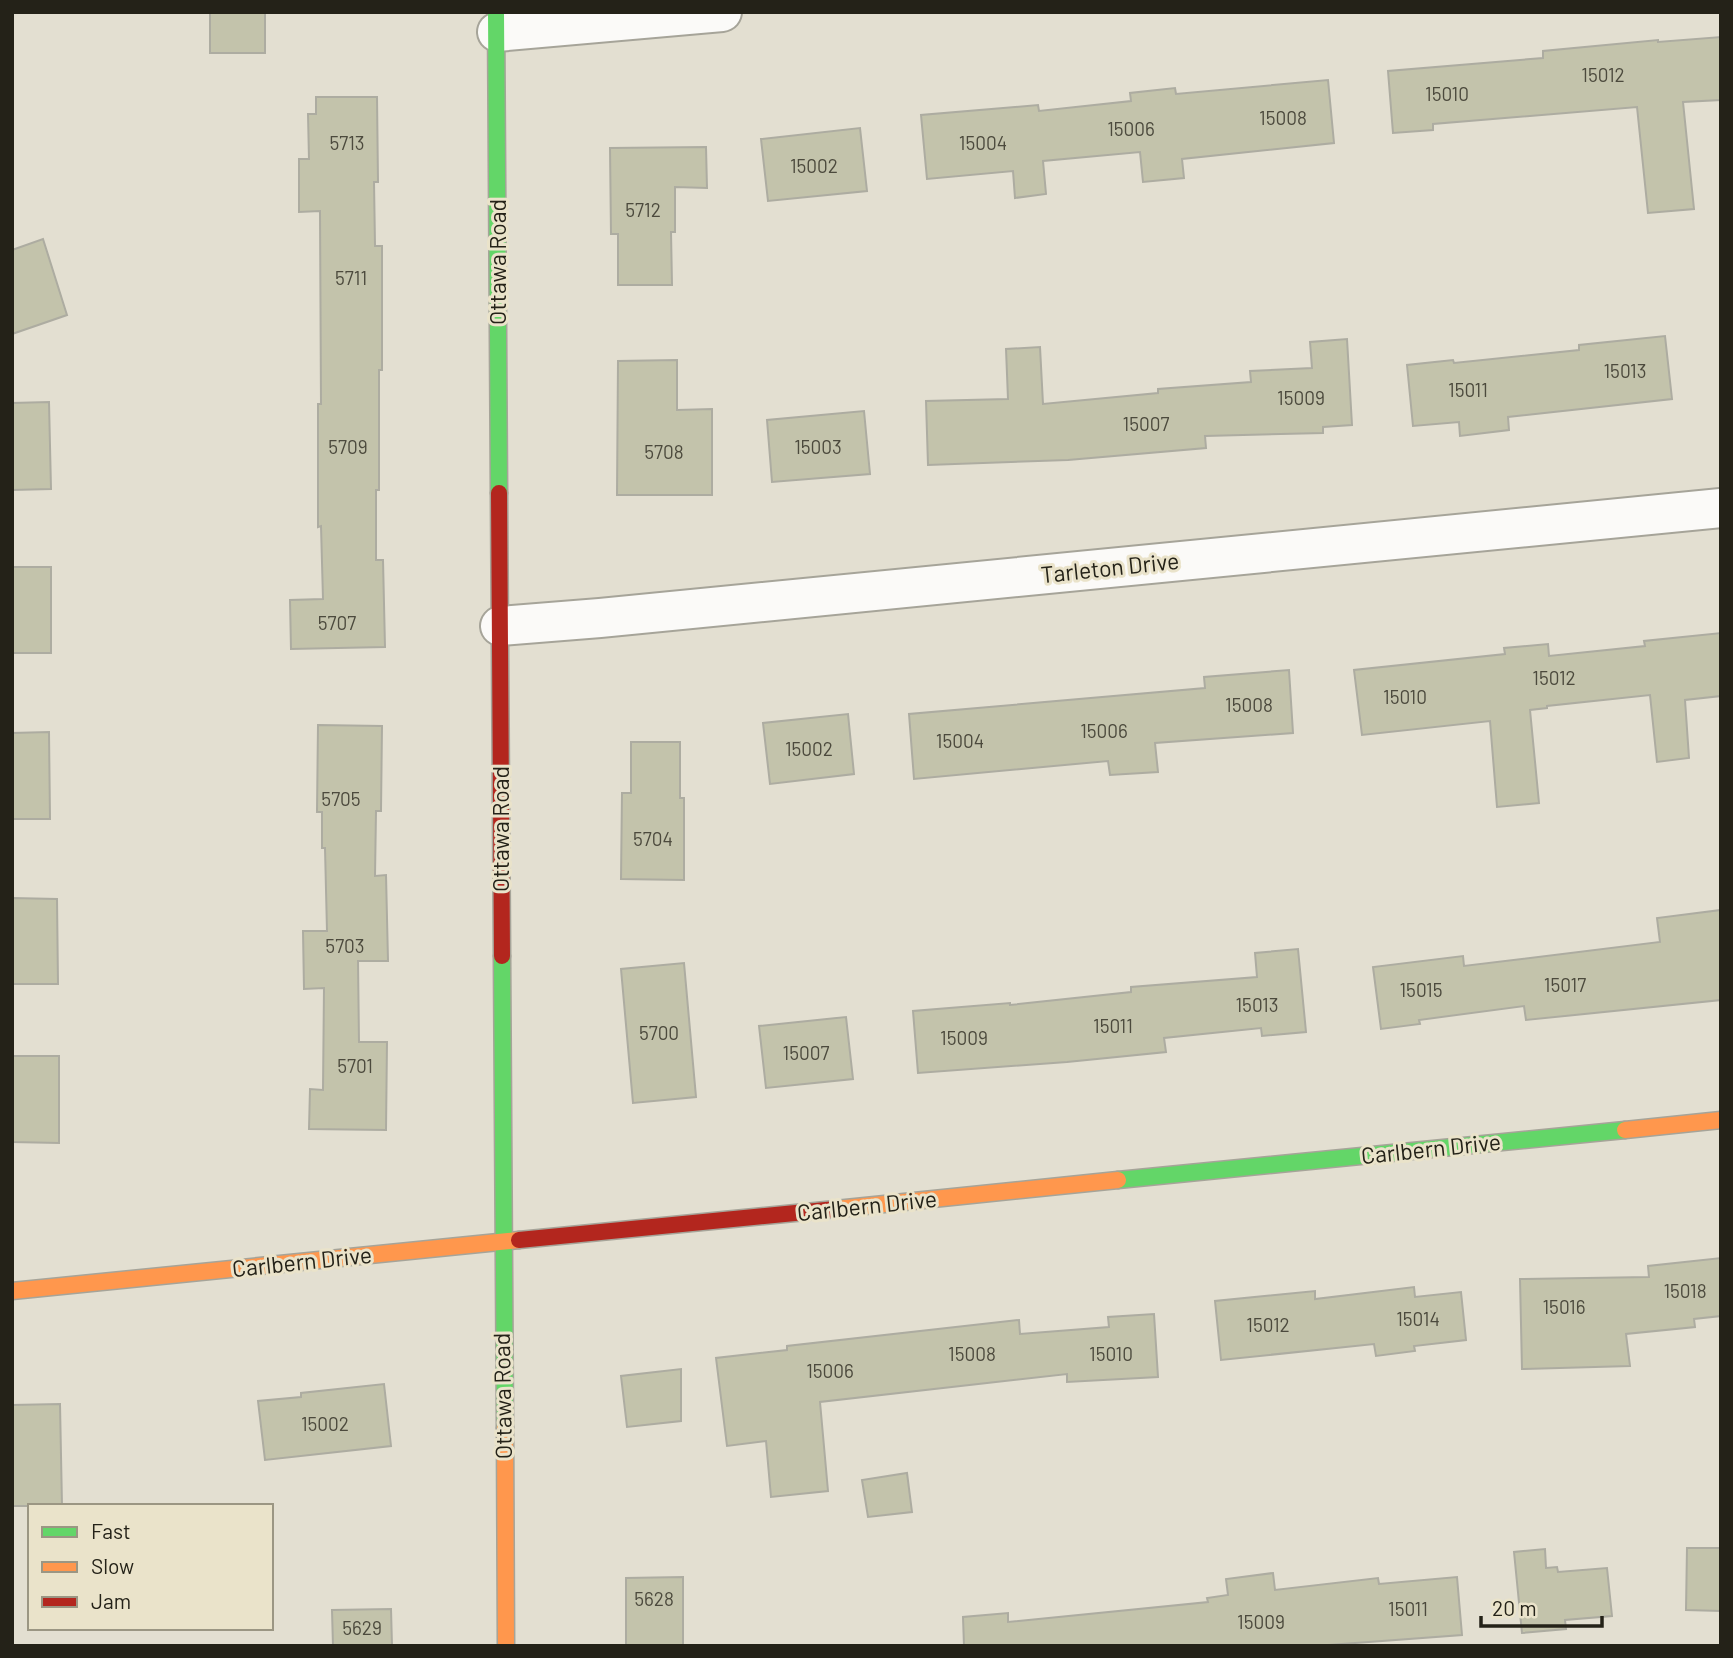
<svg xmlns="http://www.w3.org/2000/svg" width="1733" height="1658" font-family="Barlow,sans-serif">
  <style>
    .building { fill: #c3c3ab; stroke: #adaca1; stroke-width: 2 }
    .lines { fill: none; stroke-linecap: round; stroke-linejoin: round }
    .street-casing { stroke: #a6a499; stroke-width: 42 }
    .fast-casing { stroke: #a6a499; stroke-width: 19 }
    .slow-casing { stroke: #a6a499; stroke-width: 19 }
    .jam-casing { stroke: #a6a499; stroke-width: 19 }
    .street { stroke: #fbfaf8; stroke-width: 38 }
    .fast { stroke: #63d668; stroke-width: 16 }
    .slow { stroke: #ff974d; stroke-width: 16 }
    .jam { stroke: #b3261e; stroke-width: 16 }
    .labels { text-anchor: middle; stroke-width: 6; stroke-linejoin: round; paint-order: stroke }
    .number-label { font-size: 19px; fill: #4c4a3d }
    .street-label { font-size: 23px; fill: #242218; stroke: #eae3ca }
  </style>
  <rect width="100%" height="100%" fill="#e3dfd1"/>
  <g class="building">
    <rect x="210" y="12" width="55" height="41"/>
    <polygon points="1721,37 1721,100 1683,102 1694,209 1648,213 1637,107 1433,124 1433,130 1393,133 1388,71 1543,58 1543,51 1658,40 1658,42"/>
    <polygon points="1328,80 1334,143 1182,159 1184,178 1143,182 1140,152 1043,161 1046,194 1015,198 1013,171 927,179 921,115 1038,105 1039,111 1131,101 1130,93 1175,88 1176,94"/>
    <polygon points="316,97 377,97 378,182 374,182 375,246 382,246 382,370 379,370 379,490 376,490 376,560 383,560 385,647 291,649 290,600 323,599 321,526 318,527 318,404 321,404 320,211 299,212 299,159 309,159 308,114 316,114"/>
    <polygon points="860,128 867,191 768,201 761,139"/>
    <polygon points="706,147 707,188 675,187 675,232 671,232 672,285 618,285 618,234 611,234 610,148"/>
    <polygon points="43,239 67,315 12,334 12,250"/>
    <polygon points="1665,336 1672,399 1508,417 1509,430 1460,436 1459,422 1413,426 1407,365 1453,360 1454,363 1579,350 1579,345"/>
    <polygon points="1347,339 1352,425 1323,427 1323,433 1205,436 1206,448 1068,460 928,465 926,401 1008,399 1006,349 1040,347 1043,404 1158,393 1158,389 1251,382 1250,371 1312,368 1310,342"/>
    <polygon points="677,360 677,410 712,409 712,495 617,495 618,361"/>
    <polygon points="49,402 51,489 12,490 12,403"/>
    <polygon points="864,411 870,474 772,482 767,420"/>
    <rect x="12" y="567" width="39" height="86"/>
    <polygon points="1721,633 1721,696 1685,700 1689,758 1657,762 1650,695 1547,706 1547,708 1530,710 1539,803 1497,807 1490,721 1362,735 1354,670 1505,654 1504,648 1548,644 1549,656 1645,646 1644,641"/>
    <polygon points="1289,670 1293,733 1155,743 1158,772 1110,775 1108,761 914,779 909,714 1205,688 1204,677"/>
    <polygon points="848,714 854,774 770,784 763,723"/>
    <polygon points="318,725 382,726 381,811 376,811 375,876 386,875 388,961 358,961 359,1042 387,1042 386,1130 309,1129 310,1089 323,1090 324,988 304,989 303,931 327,931 325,848 322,848 322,812 317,812"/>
    <polygon points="49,732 50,819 12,819 12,733"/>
    <polygon points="631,742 680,742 680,798 684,798 684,880 621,879 622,793 631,793"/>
    <polygon points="12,898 57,899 58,984 12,984"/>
    <polygon points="1721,910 1721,1000 1526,1020 1524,1006 1419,1020 1420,1024 1381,1029 1373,967 1463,956 1464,966 1660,942 1657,918"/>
    <polygon points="1298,949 1306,1032 1262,1036 1261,1028 1164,1038 1166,1052 1067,1062 918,1073 913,1011 1010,1003 1010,1005 1131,992 1131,987 1257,977 1255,953"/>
    <polygon points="684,963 696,1097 633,1103 621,969"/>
    <polygon points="846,1017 853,1079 766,1088 759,1026"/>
    <polygon points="12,1056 59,1056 59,1143 12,1142"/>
    <polygon points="1721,1258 1721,1316 1694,1319 1695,1327 1626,1334 1630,1366 1522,1369 1520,1279 1649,1277 1648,1266"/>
    <polygon points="1414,1287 1415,1297 1461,1292 1466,1340 1414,1346 1415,1351 1376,1356 1374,1344 1221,1360 1215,1301 1315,1291 1315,1299"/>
    <polygon points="1154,1314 1158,1377 1067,1382 1067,1374 820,1402 828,1491 771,1497 766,1441 727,1446 716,1358 787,1350 787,1346 1019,1320 1020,1334 1109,1327 1108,1317"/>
    <polygon points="681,1369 681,1421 627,1427 621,1376"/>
    <polygon points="384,1384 391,1446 265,1460 258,1401 301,1397 301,1393"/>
    <polygon points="60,1404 62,1506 12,1506 12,1405"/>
    <polygon points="907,1473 912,1512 868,1517 862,1480"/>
    <polygon points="1687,1548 1721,1548 1721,1611 1686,1610"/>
    <polygon points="1545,1549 1546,1568 1557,1567 1558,1572 1607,1568 1612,1616 1565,1620 1566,1629 1522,1633 1514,1552"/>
    <polygon points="1273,1573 1275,1590 1378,1578 1379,1584 1457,1577 1462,1635 1315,1646 964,1646 963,1617 1008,1613 1008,1622 1208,1602 1207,1598 1228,1595 1226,1579"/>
    <polygon points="683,1577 683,1646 626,1646 626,1578"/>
    <polygon points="391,1609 392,1646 333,1646 332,1610"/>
  </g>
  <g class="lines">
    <defs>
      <g id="street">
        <polyline points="497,32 722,12"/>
        <polyline points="500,626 600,618 1721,508"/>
      </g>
      <g id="fast">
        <polyline points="496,12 499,493"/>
        <polyline points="502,956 505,1428"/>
        <polyline points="1118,1180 1625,1130"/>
      </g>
      <g id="slow">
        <polyline points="1625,1130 1721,1120"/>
        <polyline points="836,1209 1118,1180"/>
        <polyline points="12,1291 519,1240"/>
        <polyline points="505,1428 506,1646"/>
      </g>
      <g id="jam">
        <polyline points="499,493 502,956"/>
        <polyline points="519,1240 836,1209"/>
      </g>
    </defs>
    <use href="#street" class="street-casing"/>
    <use href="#fast" class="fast-casing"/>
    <use href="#slow" class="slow-casing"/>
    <use href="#jam" class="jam-casing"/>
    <use href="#street" class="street"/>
    <use href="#fast" class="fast"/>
    <use href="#slow" class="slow"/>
    <use href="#jam" class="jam"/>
  </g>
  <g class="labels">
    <g class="number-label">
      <text x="1603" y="82">15012</text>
      <text x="1447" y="101">15010</text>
      <text x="1283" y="125">15008</text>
      <text x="1131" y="136">15006</text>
      <text x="347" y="150">5713</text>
      <text x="983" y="150">15004</text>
      <text x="814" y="173">15002</text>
      <text x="643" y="217">5712</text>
      <text x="351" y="285">5711</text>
      <text x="1625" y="378">15013</text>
      <text x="1468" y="397">15011</text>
      <text x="1301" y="405">15009</text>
      <text x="1146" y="431">15007</text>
      <text x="348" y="454">5709</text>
      <text x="818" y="454">15003</text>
      <text x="664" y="459">5708</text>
      <text x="337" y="630">5707</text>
      <text x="1554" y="685">15012</text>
      <text x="1405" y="704">15010</text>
      <text x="1249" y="712">15008</text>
      <text x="1104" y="738">15006</text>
      <text x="960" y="748">15004</text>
      <text x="809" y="756">15002</text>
      <text x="341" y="806">5705</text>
      <text x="653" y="846">5704</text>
      <text x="345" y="953">5703</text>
      <text x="1565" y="992">15017</text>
      <text x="1421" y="997">15015</text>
      <text x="1257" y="1012">15013</text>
      <text x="1113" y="1033">15011</text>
      <text x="659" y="1040">5700</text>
      <text x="964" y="1045">15009</text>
      <text x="806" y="1060">15007</text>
      <text x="355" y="1073">5701</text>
      <text x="1685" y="1298">15018</text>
      <text x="1564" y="1314">15016</text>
      <text x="1418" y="1326">15014</text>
      <text x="1268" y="1332">15012</text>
      <text x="972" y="1361">15008</text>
      <text x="1111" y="1361">15010</text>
      <text x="830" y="1378">15006</text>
      <text x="325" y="1431">15002</text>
      <text x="654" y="1606">5628</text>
      <text x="1408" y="1616">15011</text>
      <text x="1261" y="1629">15009</text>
      <text x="362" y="1635">5629</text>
    </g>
    <g class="street-label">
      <text transform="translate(498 262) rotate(-90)" y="8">Ottawa Road</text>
      <text transform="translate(1110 568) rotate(-6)" y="8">Tarleton Drive</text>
      <text transform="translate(501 829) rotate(-90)" y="8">Ottawa Road</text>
      <text transform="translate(1431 1149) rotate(-6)" y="8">Carlbern Drive</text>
      <text transform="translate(867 1206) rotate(-6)" y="8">Carlbern Drive</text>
      <text transform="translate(302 1262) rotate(-6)" y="8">Carlbern Drive</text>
      <text transform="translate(503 1396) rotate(-91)" y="8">Ottawa Road</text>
    </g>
  </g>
  <rect width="1733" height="1658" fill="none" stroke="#242218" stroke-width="28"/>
  <rect x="28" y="1504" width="245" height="126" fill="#eae3ca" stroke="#9b9683" stroke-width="2"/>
  <rect x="42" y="1527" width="35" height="10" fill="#63d668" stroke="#9b9683" stroke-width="2"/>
  <text x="91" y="1539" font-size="21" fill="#242218">Fast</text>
  <rect x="42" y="1562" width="35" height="10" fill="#ff974d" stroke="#9b9683" stroke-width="2"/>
  <text x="91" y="1574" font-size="21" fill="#242218">Slow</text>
  <rect x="42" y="1597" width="35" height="10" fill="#b3261e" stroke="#9b9683" stroke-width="2"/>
  <text x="91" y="1609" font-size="21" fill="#242218">Jam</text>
  <path d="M1481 1616v10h121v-10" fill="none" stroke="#242218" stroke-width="3.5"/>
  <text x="1492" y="1616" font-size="21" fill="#242218" stroke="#eae3ca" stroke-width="5" paint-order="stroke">20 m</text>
</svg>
